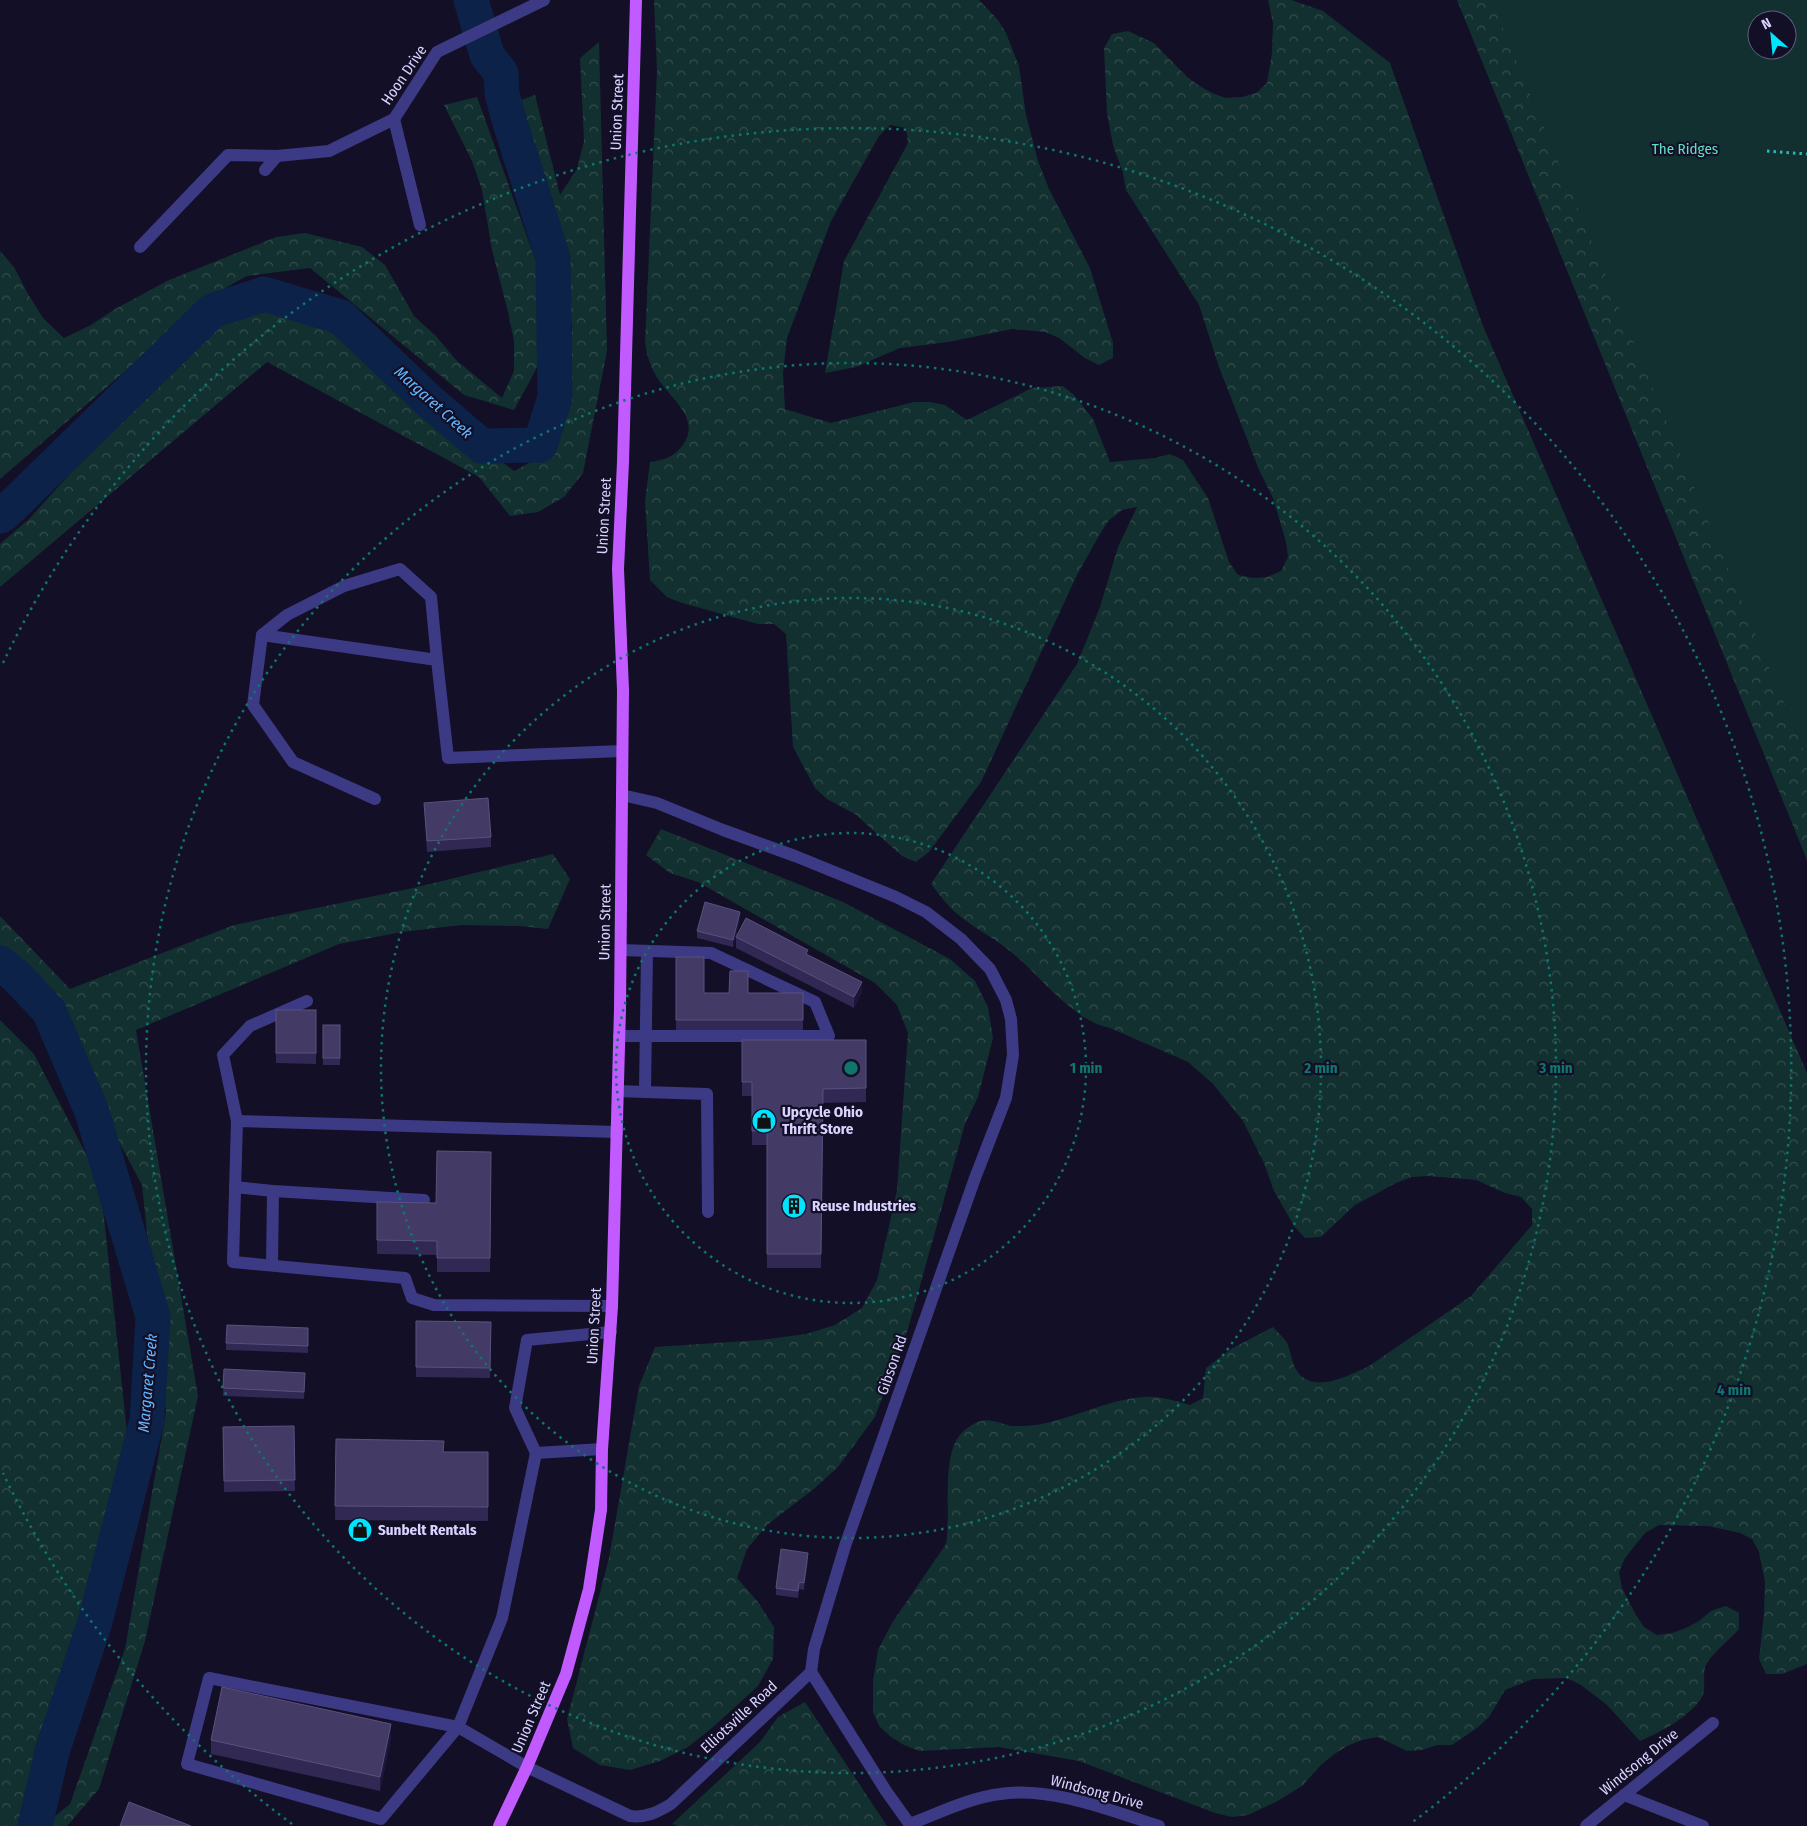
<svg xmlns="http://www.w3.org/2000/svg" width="1807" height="1826" font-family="'Fira Sans Condensed',sans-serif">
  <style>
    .forest { fill: url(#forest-crowns) }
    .park { fill: #12302f; fill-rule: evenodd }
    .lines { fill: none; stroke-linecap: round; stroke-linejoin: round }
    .river { stroke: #0c2248; stroke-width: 35 }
    .path { stroke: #2fb8b0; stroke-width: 3; stroke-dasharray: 2.5 4; stroke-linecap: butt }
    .minor { stroke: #3d3a85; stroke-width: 12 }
    .major { stroke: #c25bff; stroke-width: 12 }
    .wall { fill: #312854 }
    .shaded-wall { fill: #1d163a }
    .building { fill: #433a66; stroke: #5a527e }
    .ring { fill: none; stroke: #0f766e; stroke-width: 2.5; stroke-dasharray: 2.5 5 }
    .labels { text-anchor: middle; stroke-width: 4.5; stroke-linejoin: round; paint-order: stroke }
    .street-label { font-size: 15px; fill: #d9d4ff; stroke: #130f26 }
    .park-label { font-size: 15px; fill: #5fe0c0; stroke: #130f26 }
    .poi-label { font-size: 15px; font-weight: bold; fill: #d9d4ff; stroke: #130f26; text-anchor: start }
    .water-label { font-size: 16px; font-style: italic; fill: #62b6ff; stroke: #130f26 }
    .centre { fill: #0f766e; stroke: #130f26; stroke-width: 2.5 }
    .ring-label { font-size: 15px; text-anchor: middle; font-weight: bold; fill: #0f766e; stroke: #130f26; stroke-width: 4.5; stroke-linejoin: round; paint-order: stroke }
  </style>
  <defs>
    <pattern id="forest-crowns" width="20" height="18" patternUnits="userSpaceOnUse" patternTransform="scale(1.25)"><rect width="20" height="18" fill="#12302f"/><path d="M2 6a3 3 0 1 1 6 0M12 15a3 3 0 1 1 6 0" fill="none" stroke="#344d4e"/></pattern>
  </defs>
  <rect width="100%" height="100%" fill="#130f26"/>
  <g class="forest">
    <path d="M654 0H979L998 20 1006 33 1019 66 1026 115 1038 161 1049 189 1090 268 1113 343V358L1099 365 1085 358 1059 338 1045 332 1012 329 948 342 900 348 856 367 825 373 844 261 908 143 906 128 890 125 879 136 831 221 787 338 783 373 785 409 831 423 914 402H930L945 405 967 420 1032 388 1063 386 1074 395 1093 419 1110 462 1155 458 1170 454 1183 460 1208 498 1229 562 1238 575 1253 578 1267 577 1281 571 1288 557 1286 542 1273 498 1259 470 1219 367 1199 305 1126 190 1123 173 1113 145 1107 113 1104 48 1112 34 1128 31 1154 43 1186 76 1198 85 1212 93 1226 98 1242 97 1256 93 1267 83 1272 53 1273 23 1268 0H1291L1323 11 1390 63 1483 326 1807 1073V1664L1782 1674H1766L1759 1659 1764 1613 1765 1582 1759 1552 1752 1539 1740 1533 1708 1526 1659 1525 1645 1533 1625 1558 1619 1572 1622 1588 1636 1615 1644 1627 1657 1635 1672 1633 1686 1628 1699 1621 1711 1611 1726 1606 1739 1613V1629C1729 1641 1715 1650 1707 1663 1701 1673 1707 1687 1702 1697 1691 1716 1659 1733 1640 1741L1607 1705 1581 1685 1567 1678 1533 1679 1505 1690 1489 1717 1477 1728 1452 1745H1437L1422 1750 1407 1751 1378 1737 1362 1740 1347 1746 1333 1755 1321 1765 1302 1786 1276 1802 1248 1815 1232 1817 1215 1813 1079 1761 998 1747 919 1751 904 1745 891 1737 879 1726 873 1712V1681L878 1650 892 1623 946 1544C951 1515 942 1464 957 1439 962 1431 973 1423 981 1421 991 1418 1002 1424 1011 1426 1016 1426 1022 1426 1026 1426 1067 1423 1104 1399 1145 1397 1160 1396 1175 1401 1190 1405L1203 1398 1206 1368 1231 1349 1273 1327C1278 1333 1286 1339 1288 1345 1291 1354 1292 1363 1297 1371 1313 1395 1350 1375 1369 1366L1471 1296 1532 1225V1209L1521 1197 1505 1193 1476 1180 1428 1176 1412 1177 1396 1183 1355 1205 1321 1237 1305 1238 1294 1226 1274 1191 1264 1163 1243 1121 1213 1084 1188 1062 1110 1028C1076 1022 1041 978 1016 956 998 940 975 929 956 913 947 905 939 894 931 884L1077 664 1100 607 1118 547 1137 507 1122 510 1109 520 1100 534 1077 575 981 782 929 852 916 862 902 856 855 814 827 799 815 788 793 747 786 634 774 624H758L682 603 667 597 650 580 645 501 650 462C664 460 674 457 683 445 702 418 669 398 656 376 650 365 647 356 645 343L657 71Z"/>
    <polygon points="1457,0 1807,0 1787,20 1757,20 1673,56 1807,254 1807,860"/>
    <path d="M599 42 607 351 583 473 564 497 538 512 510 516 479 477 267 362 0 587V544L29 519 96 445 198 346C201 342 203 336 206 333 221 313 273 307 296 314 321 322 342 340 364 355 415 392 464 432 514 471L542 456 563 431 564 400 569 371 572 325 518 101 535 95 560 195 577 169 584 141 580 58Z"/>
    <polygon points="477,97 539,270 544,301 540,362 514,410 464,395 310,268 247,276 216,293 0,479 0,251 14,267 28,294 43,318 64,338 91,325 115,309 167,281 276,237 305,233 362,247 385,265 414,316 436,336 456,360 502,398 514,371 514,341 508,312 492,250 482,190 472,161 444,105"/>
    <polygon points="661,829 843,902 950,959 975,981 988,1007 993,1038 978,1097 965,1124 908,1329 875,1417 838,1467 815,1488 767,1525 747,1549 737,1578 758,1602 774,1627 773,1659 758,1686 712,1728 688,1747 660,1761 630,1770 600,1765 573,1748 567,1719 609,1558 639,1386 655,1347 761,1340 806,1334 835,1325 862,1308 877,1280 897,1190 908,1033 897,1005 875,983 698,882 670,873 646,855"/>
    <polygon points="553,854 570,879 548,929 519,926 461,925 402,932 339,944 136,1030 198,1396 145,1641 99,1789 67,1826 43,1826 70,1804 125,1649 166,1412 142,1185 75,1060 50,1005 0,963 0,916 70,989 234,925 413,888"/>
    <polygon points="0,1020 34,1054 98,1177 103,1208 129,1451 43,1787 39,1817 17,1826 0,1826"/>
    <polygon points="805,1702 887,1826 678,1826 672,1824 760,1742 778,1717"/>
  </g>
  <path class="park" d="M1491 0H1807V758ZM1757 20H1787V50H1757Z"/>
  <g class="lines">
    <g class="river">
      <polyline points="0,516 5,513 212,311 264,294 341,317 428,400 482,446 540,445 555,397 553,258 510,123 502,94 501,73 487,55 471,0"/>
      <polyline points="0,963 16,976 49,1011 92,1112 153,1317 147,1420 95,1622 52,1752 35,1826"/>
    </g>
    <polyline class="path" points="1767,151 1807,154"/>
    <g class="minor">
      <polyline points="394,119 420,225"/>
      <polyline points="265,170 277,156"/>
      <polyline points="140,247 228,155 277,156 329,151 394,119 437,52 544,0"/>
      <polyline points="262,635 287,615 344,586 400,569 431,597 437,660"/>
      <polyline points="622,795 657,803 723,830 795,856 896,897 926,912 961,939 990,969 1006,1000 1011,1019 1013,1055 1006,1098 975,1178 845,1546 814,1649 811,1672"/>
      <polyline points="375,799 293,762 253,705 262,635 437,660 448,758 622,751"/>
      <polyline points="647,951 645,1092 707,1094 708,1212"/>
      <polyline points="619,1036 829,1036 815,1002 711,953 621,950"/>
      <polyline points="618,1091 645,1092"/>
      <polyline points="237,1121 223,1055 250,1026 307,1001"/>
      <polyline points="235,1187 273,1191 424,1200"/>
      <polyline points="272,1265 273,1191"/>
      <polyline points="612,1306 434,1305 412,1298 405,1278 233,1262 237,1121 617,1132"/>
      <path d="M602 1449 536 1453 502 1618 458 1727 527 1767 630 1816C646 1818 658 1812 671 1804L811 1672"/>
      <polyline points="536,1453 515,1408 527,1340 611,1332"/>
      <polyline points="811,1672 886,1791 911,1826"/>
      <polygon points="209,1678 458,1727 381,1819 187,1764"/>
      <polyline points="1624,1795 1703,1826"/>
      <path d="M910 1824C939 1813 969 1798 1000 1794 1050 1786 1112 1811 1159 1826"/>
      <polyline points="1586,1826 1713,1723"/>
    </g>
    <polyline class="major" points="499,1826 527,1767 566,1674 589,1589 601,1510 602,1449 612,1306 620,1009 623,690 618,569 623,462 636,0"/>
  </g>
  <g class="wall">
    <polygon points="424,803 491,837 491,847 427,852"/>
    <polygon points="740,919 733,947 697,938 697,931"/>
    <polygon points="736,937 808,955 862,992 854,1008 736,948"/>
    <polygon points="676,957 704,993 803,993 803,1030 676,1030"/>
    <polygon points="276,1010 316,1010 316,1064 276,1063"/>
    <rect x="323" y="1025" width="17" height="40"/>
    <polygon points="742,1040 866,1040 866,1102 823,1103 821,1268 767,1268 767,1145 752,1145 752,1096 742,1096"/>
    <polygon points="491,1152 490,1272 437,1272 437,1255 377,1254 377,1202 436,1203"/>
    <polygon points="416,1321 491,1322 490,1378 416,1377"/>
    <polygon points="308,1328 308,1353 226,1350 226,1343"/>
    <polygon points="224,1369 305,1380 304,1399 223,1396"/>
    <polygon points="294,1426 295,1491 224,1492 223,1427"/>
    <polygon points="336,1439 444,1452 488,1452 488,1521 335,1520"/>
    <polygon points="808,1560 804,1590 799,1589 798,1598 776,1595 776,1588"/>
    <polygon points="391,1738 380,1791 211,1754 211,1740"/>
  </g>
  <g class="shaded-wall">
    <polygon points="740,912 740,919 733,947 733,940"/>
    <polygon points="862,982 862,992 854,1008 854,997"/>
    <polygon points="808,1553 808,1560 804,1590 804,1583"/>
    <polygon points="391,1724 391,1738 380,1791 380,1777"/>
  </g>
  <g class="building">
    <polygon points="488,798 491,837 427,841 424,803"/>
    <polygon points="705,902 740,912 733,940 697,931"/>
    <polygon points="746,918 808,950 806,954 862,982 854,997 736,937"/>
    <polygon points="676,957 704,957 704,993 729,993 730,971 748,971 748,993 803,993 803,1020 676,1020"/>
    <rect x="276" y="1010" width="40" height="43"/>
    <rect x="323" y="1025" width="17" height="33"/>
    <polygon points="742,1040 866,1040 866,1088 823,1089 821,1254 767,1254 767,1131 752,1131 752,1082 742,1082"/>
    <polygon points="437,1151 491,1152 490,1258 437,1258 437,1241 377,1240 377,1202 436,1203"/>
    <polygon points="416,1321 491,1322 490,1368 416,1367"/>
    <polygon points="227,1325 308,1328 308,1346 226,1343"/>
    <polygon points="224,1369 305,1373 304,1392 223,1388"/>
    <polygon points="294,1426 295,1480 224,1481 223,1427"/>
    <polygon points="336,1439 444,1441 443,1452 488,1452 488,1507 335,1506"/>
    <polygon points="781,1549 808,1553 804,1583 799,1582 798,1591 776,1588"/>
    <polygon points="222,1687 391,1724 380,1777 211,1740"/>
    <polygon points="129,1802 191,1826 120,1826"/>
  </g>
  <g class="ring">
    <circle cx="851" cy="1068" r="235"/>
    <circle cx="851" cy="1068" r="470"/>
    <circle cx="851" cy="1068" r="705"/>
    <path d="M292 1824A940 940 0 0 1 3 1473M3 663A940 940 0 1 1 1410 1824"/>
  </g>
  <defs>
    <symbol id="shop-disc" viewBox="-11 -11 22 22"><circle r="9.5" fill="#00e5ff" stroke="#130f26"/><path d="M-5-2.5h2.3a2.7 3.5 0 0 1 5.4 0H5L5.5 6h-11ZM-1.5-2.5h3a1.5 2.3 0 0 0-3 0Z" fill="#111"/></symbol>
    <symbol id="building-disc" viewBox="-11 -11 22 22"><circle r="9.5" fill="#00e5ff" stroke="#130f26"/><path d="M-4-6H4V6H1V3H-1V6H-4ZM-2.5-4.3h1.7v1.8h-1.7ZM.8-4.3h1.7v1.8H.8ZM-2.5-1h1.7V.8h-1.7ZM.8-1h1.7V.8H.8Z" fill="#111"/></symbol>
  </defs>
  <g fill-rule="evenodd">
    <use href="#shop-disc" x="750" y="1107" width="28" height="28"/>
    <use href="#building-disc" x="780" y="1192" width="28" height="28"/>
    <use href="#shop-disc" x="346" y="1516" width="28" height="28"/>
  </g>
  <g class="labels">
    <g class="street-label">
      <text transform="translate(404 75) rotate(-56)" y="5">Hoon Drive</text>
      <text transform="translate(617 112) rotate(-88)" y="5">Union Street</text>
      <text transform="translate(604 516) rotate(-87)" y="5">Union Street</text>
      <text transform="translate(605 922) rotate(-89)" y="5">Union Street</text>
      <text transform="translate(594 1326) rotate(-87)" y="5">Union Street</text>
      <text transform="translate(892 1365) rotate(-71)" y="5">Gibson Rd</text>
      <text transform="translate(531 1717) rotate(-67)" y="5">Union Street</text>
      <text transform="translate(739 1717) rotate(-43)" y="5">Elliotsville Road</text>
      <text transform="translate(1639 1762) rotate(-39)" y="5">Windsong Drive</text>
      <text transform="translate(1097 1792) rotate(15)" y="5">Windsong Drive</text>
    </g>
    <g class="park-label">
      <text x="1685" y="154">The Ridges</text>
    </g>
    <g class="poi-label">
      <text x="782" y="1117">Upcycle Ohio<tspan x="782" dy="17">Thrift Store</tspan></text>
      <text x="812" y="1211">Reuse Industries</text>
      <text x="378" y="1535">Sunbelt Rentals</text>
    </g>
    <g class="water-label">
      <text transform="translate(434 402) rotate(42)" y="6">Margaret Creek</text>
      <text transform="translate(147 1383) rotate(-85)" y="6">Margaret Creek</text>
    </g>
  </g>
  <circle cx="851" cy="1068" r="8" class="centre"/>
  <g class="ring-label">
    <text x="1086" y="1073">1 min</text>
    <text x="1321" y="1073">2 min</text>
    <text x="1556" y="1073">3 min</text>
    <text x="1734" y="1395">4 min</text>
  </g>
  <g transform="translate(1772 35) rotate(333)"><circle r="24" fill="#130f26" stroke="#625e7d"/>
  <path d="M0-4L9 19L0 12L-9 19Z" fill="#00e5ff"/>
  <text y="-8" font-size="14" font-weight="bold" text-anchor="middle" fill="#d9d4ff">N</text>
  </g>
</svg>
